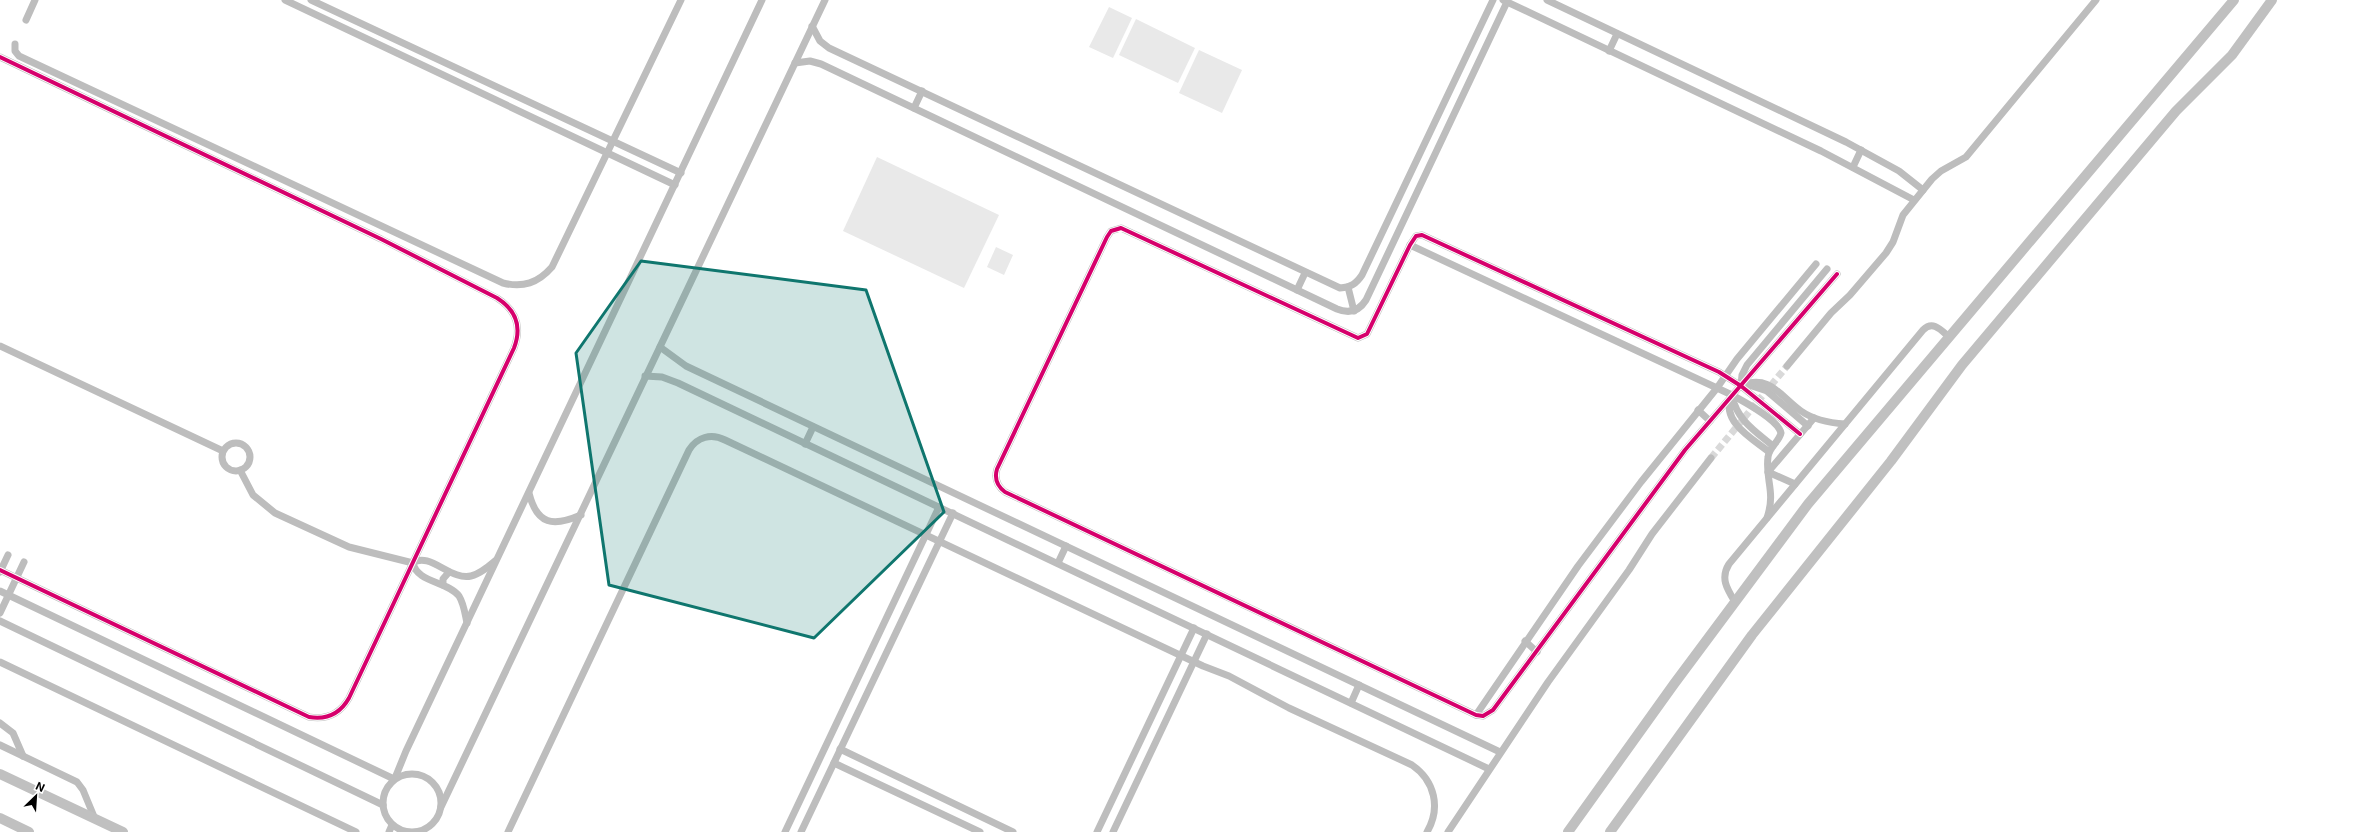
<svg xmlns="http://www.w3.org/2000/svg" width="2353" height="832" font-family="Inter,sans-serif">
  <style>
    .green { fill: #e9e9e9 }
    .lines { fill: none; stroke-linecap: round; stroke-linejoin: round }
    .minor-tunnel { stroke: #d9d9d9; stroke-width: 7; stroke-dasharray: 7 3.5; stroke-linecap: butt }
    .minor { stroke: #bdbdbd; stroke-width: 7 }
    .secondary { stroke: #c0c0c0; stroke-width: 10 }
    .cycleway-casing { stroke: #fff; stroke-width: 6 }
    .cycleway { stroke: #d6006c; stroke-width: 4 }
    .marked { fill: #0f766e; fill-opacity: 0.2; stroke: #0f766e; stroke-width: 3; stroke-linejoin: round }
  </style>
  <rect width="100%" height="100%" fill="#fff"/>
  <g class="green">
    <polygon points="1109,7 1132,18 1113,58 1089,47"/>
    <polygon points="1136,19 1195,48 1178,83 1119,55"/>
    <polygon points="1199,50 1242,70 1222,113 1179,93"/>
    <polygon points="877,157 999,215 964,288 843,231"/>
    <polygon points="996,247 1013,255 1004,275 987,267"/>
  </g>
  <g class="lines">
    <polyline class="minor-tunnel" points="1711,458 1787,366"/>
    <g class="minor">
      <polyline points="285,0 675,185"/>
      <polyline points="311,0 681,173"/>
      <polyline points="1503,0 1821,151 1914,200"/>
      <polyline points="1547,0 1846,142 1899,171 1923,190"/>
      <polyline points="26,20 35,0"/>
      <path d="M812 26 820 41 829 48 1340 288C1351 287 1356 284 1362 275L1493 0"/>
      <path d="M15 44V51L19 56 503 283C523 288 538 283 552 267L681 0"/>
      <polyline points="1609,51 1617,34"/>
      <path d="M0 57 381 239 497 298C516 310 522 327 514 348L349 698C340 714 327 720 309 717L0 570"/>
      <path d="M795 63 810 61 821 64 1337 309C1349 314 1359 311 1366 300L1507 2"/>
      <polyline points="914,108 922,91"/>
      <polyline points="1853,167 1861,150"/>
      <path d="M1410 245 1732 395C1744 402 1778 419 1781 433 1779 442 1769 447 1768 457 1765 480 1776 491 1767 518"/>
      <polyline points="1348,287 1354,311"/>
      <polyline points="1297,290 1305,273"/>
      <polyline points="0,346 223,451"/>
      <polyline points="660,347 686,366 1500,752"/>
      <polyline points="1787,366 1831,313 1850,295 1886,253 1893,242 1903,215 1932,179 1941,171 1966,157 2096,0"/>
      <polyline points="645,376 662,377 678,383 1489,769"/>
      <polyline points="1741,385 1742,375 1747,365 1827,269"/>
      <polyline points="1749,385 1767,391 1808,426"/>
      <path d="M1741 386C1769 373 1781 397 1801 411 1814 420 1829 423 1845 424"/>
      <path d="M1732 396C1737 420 1755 431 1773 446"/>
      <path d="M1731 397C1721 422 1753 439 1769 452"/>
      <polyline points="1698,410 1710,421"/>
      <path d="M1800 434 1741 386 1719 372 1422 235 1416 236 1410 245 1367 334 1358 338 1121 228 1111 231 1107 237 997 469C994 479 997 486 1005 492L1476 715 1483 716 1493 710 1685 450 1837 274"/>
      <circle cx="236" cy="457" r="14"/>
      <polyline points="805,444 813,427"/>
      <path d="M240 470 253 495 275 513 349 547 413 563C429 551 451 581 471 576 480 574 488 567 495 561"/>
      <polyline points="1795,484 1768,472 1814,418"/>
      <path d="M529 493C537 525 553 527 581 515"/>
      <path d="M413 563C417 583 448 581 459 596 464 604 465 614 467 623"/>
      <polyline points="1058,563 1066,546"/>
      <polyline points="0,572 8,555"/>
      <polyline points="443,585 443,579 449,572"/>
      <polyline points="0,591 394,779"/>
      <path d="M1735 602C1727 589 1720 578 1729 564L1923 330C1933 320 1941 330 1949 337"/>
      <polyline points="0,613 24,562"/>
      <polyline points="0,621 383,805"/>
      <polyline points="1525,641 1537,652"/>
      <polyline points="0,662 356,832"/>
      <polyline points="1351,703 1359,685"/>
      <polyline points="1476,715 1578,566 1641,482 1717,388 1737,359 1816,264"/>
      <polyline points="0,723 13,733 23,756"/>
      <polyline points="0,745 77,782 83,790 95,819"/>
      <polyline points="840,749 1013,832"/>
      <polyline points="834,763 980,832"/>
      <circle cx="412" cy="803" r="29"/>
      <polyline points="395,778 406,751 762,0"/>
      <polyline points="441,807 825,0"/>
      <polyline points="389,832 392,825"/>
      <path d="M508 832 689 450C697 437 711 433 725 440L1203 666 1229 676 1289 708 1412 765C1435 781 1441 808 1427 832"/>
      <polyline points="785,832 939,507"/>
      <polyline points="801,832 953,513"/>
      <polyline points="1097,832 1194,628"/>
      <polyline points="1113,832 1207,634"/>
      <polyline points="1448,832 1548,682 1629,570 1652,534 1711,458"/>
    </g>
    <g class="secondary">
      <polyline points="0,774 123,832"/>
      <polyline points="0,818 29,832"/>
      <polyline points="1568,832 1674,684 1808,504 2234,0"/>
      <polyline points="1610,832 1752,635 1891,461 1962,365 2176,111 2232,55 2272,0"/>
    </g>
    <defs>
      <g id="cycleway">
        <path d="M0 57 381 239 497 298C516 310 522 327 514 348L349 698C340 714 327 720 309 717L0 570"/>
        <path d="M1800 434 1741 386 1719 372 1422 235 1416 236 1410 245 1367 334 1358 338 1121 228 1111 231 1107 237 997 469C994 479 997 486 1005 492L1476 715 1483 716 1493 710 1685 450 1837 274"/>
      </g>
    </defs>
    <use href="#cycleway" class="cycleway-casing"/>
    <use href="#cycleway" class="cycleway"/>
  </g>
  <path class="marked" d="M641 261 866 290 944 512 814 638 609 585 576 353Z"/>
  <g transform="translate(36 796) rotate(25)" stroke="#ffffff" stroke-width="3" paint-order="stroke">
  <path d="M0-3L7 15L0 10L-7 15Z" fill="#000000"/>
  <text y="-6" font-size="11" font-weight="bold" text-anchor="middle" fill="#000000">N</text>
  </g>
</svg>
